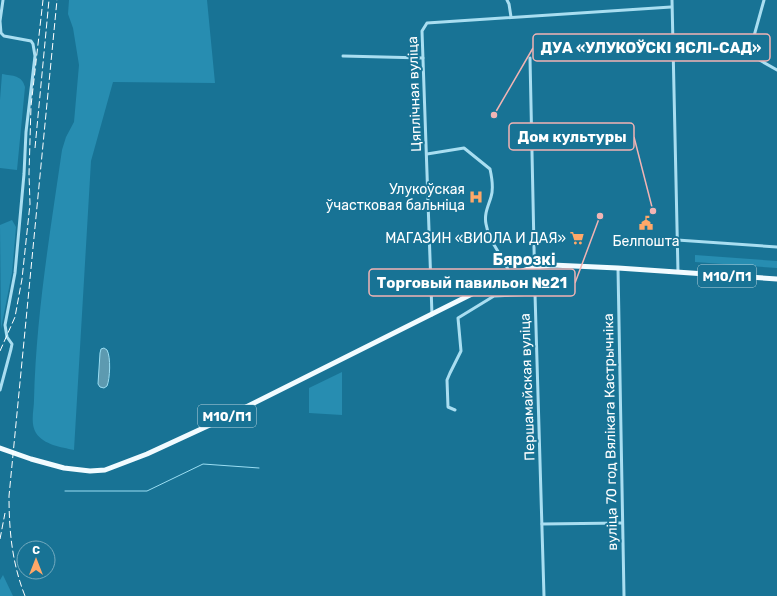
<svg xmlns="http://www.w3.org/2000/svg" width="777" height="596" font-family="Rubik,sans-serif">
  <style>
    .green { fill: #278db1 }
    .water { fill: #5d9ab0; stroke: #9bdef3 }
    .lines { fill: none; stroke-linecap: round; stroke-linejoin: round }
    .stream { stroke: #9bdef3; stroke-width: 1 }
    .minor { stroke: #a9def1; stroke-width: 3 }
    .primary { stroke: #f2fbff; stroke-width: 5 }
    .rail { stroke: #fff; stroke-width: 1; stroke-dasharray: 7 3; stroke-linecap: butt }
    .labels { text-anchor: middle; stroke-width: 4; stroke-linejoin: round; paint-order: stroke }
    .shield { fill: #187395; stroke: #bad5df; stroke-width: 1 }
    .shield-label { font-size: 13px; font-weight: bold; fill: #fff }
    .street-label { font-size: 14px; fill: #fff; stroke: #187395 }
    .poi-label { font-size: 14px; fill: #fff; stroke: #187395; text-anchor: end }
    .quarter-label { font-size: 16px; font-weight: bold; fill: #fff; stroke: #187395 }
    .leader { fill: none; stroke: #f1b4b4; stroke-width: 1.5 }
    .callout-dot { fill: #f1b4b4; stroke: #187395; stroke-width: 1.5 }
    .callout { fill: #187395; stroke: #f1b4b4; stroke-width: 1.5 }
    .callout-label { font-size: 15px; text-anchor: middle; font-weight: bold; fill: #fff }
  </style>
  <rect width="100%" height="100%" fill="#187395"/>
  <g class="green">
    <path d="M69 0H207L215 83 113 82 91 161 74 450C61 447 44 445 36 433 30 423 34 410 34 400 36 316 50 233 62 150L66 137 74 122 79 65 73 28 68 14Z"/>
    <path d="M2 74C13 76 22 75 25 87L17 170 0 168V100Z"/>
    <polygon points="12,220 16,227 12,273 1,329 0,225"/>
    <polygon points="695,255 777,261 777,268 695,262"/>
    <polygon points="342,372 342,415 309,413 309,388"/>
    <polygon points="3,575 13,596 0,596 0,580"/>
  </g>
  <path class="water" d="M104 348 107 350C111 357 110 379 107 386L104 388 100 387 98 384 100 353 101 349Z"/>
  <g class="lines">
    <polyline class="stream" points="65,491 147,491 203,464 259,468"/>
    <g class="minor">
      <polyline points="507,0 509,4 511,17"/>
      <polyline points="672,0 678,272"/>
      <polyline points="672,43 690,41 708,43 749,54 777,70"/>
      <polyline points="749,54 764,0"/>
      <polyline points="343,56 423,58"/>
      <polyline points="530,58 535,294 544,596"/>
      <path d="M427 154 464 148 490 169C492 178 494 188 491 197 488 207 484 214 486 224 489 244 505 257 510 275"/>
      <polyline points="677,240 777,247"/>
      <polyline points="618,268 624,596"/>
      <polyline points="432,315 422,31 427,23 671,7"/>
      <polyline points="0,390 11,349 12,344 7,337 5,325 15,273 24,174 26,132 35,56 33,44 31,41 4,36 1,33 0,21 3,0"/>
      <polyline points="455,410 448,407 447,380 450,373 461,351 458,318 494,296 535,294"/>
      <polyline points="542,524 622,523"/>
    </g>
    <polyline class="primary" points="0,448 31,459 64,468 90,471 105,470 147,454 212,424 510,275 535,267 552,265 618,268 777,279"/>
    <g class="rail">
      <polyline points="35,148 49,0"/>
      <polyline points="0,351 15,317 22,279 30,204 29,174 31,106 43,0"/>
      <polyline points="0,539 5,513"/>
      <path d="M25 596C12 563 9 531 9 496L57 0"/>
    </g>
  </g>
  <defs>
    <symbol id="hospital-bare" viewBox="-9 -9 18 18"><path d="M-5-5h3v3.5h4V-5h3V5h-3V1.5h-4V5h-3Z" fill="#ffa868" stroke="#187395" stroke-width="2.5" paint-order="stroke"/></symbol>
    <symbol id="civic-bare" viewBox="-9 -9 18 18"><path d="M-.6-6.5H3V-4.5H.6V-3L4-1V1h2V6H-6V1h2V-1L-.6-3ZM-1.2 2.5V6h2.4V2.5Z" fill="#ffa868" stroke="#187395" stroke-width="2.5" paint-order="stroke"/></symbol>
    <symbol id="supermarket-bare" viewBox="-9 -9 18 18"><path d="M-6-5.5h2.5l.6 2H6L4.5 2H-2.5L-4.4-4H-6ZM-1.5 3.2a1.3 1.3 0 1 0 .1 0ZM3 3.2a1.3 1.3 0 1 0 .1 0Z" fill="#ffa868" stroke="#187395" stroke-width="2.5" paint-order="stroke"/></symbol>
  </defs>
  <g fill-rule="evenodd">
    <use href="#hospital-bare" x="466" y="187" width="20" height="20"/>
    <use href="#civic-bare" x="636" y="213" width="20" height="20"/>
    <use href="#supermarket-bare" x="567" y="228" width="20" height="20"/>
  </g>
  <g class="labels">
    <g class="shield">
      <rect x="698" y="265" width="58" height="22" rx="3"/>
      <rect x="198" y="405" width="58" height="22" rx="3"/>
    </g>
    <g class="shield-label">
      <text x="727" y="281">М10/П1</text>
      <text x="227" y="421">М10/П1</text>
    </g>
    <g class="street-label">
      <text transform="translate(414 94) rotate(-92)" y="5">Цяплічная вуліца</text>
      <text transform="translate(527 387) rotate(-92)" y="5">Першамайская вуліца</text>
      <text transform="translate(610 432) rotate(-91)" y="5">вуліца 70 год Вялікага Кастрычніка</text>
    </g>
    <g class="poi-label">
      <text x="465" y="194">Улукоўская<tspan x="465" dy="16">ўчастковая бальніца</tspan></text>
      <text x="566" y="243">МАГАЗИН «ВИОЛА И ДАЯ»</text>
      <text x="646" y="246" text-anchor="middle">Белпошта</text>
    </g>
    <g class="quarter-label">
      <text x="524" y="265">Бярозкі</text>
    </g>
  </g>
  <path class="leader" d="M494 115L533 48M653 211L634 137M600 216L575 283"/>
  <g class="callout-dot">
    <circle cx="494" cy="115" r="4"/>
    <circle cx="653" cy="211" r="4"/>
    <circle cx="600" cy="216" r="4"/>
  </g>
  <g class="callout">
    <rect x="533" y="34" width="237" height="27" rx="4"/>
    <rect x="509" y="123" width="125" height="27" rx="4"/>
    <rect x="369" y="269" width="206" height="27" rx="4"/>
  </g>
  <g class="callout-label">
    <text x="651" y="53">ДУА «УЛУКОЎСКІ ЯСЛІ-САД»</text>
    <text x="572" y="142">Дом культуры</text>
    <text x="472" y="288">Торговый павильон №21</text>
  </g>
  <g transform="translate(36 560)"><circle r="19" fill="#187395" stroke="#74abbf"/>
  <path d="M0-3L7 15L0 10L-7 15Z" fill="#ffa868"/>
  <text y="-6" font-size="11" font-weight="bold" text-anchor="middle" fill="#ffffff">С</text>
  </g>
</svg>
